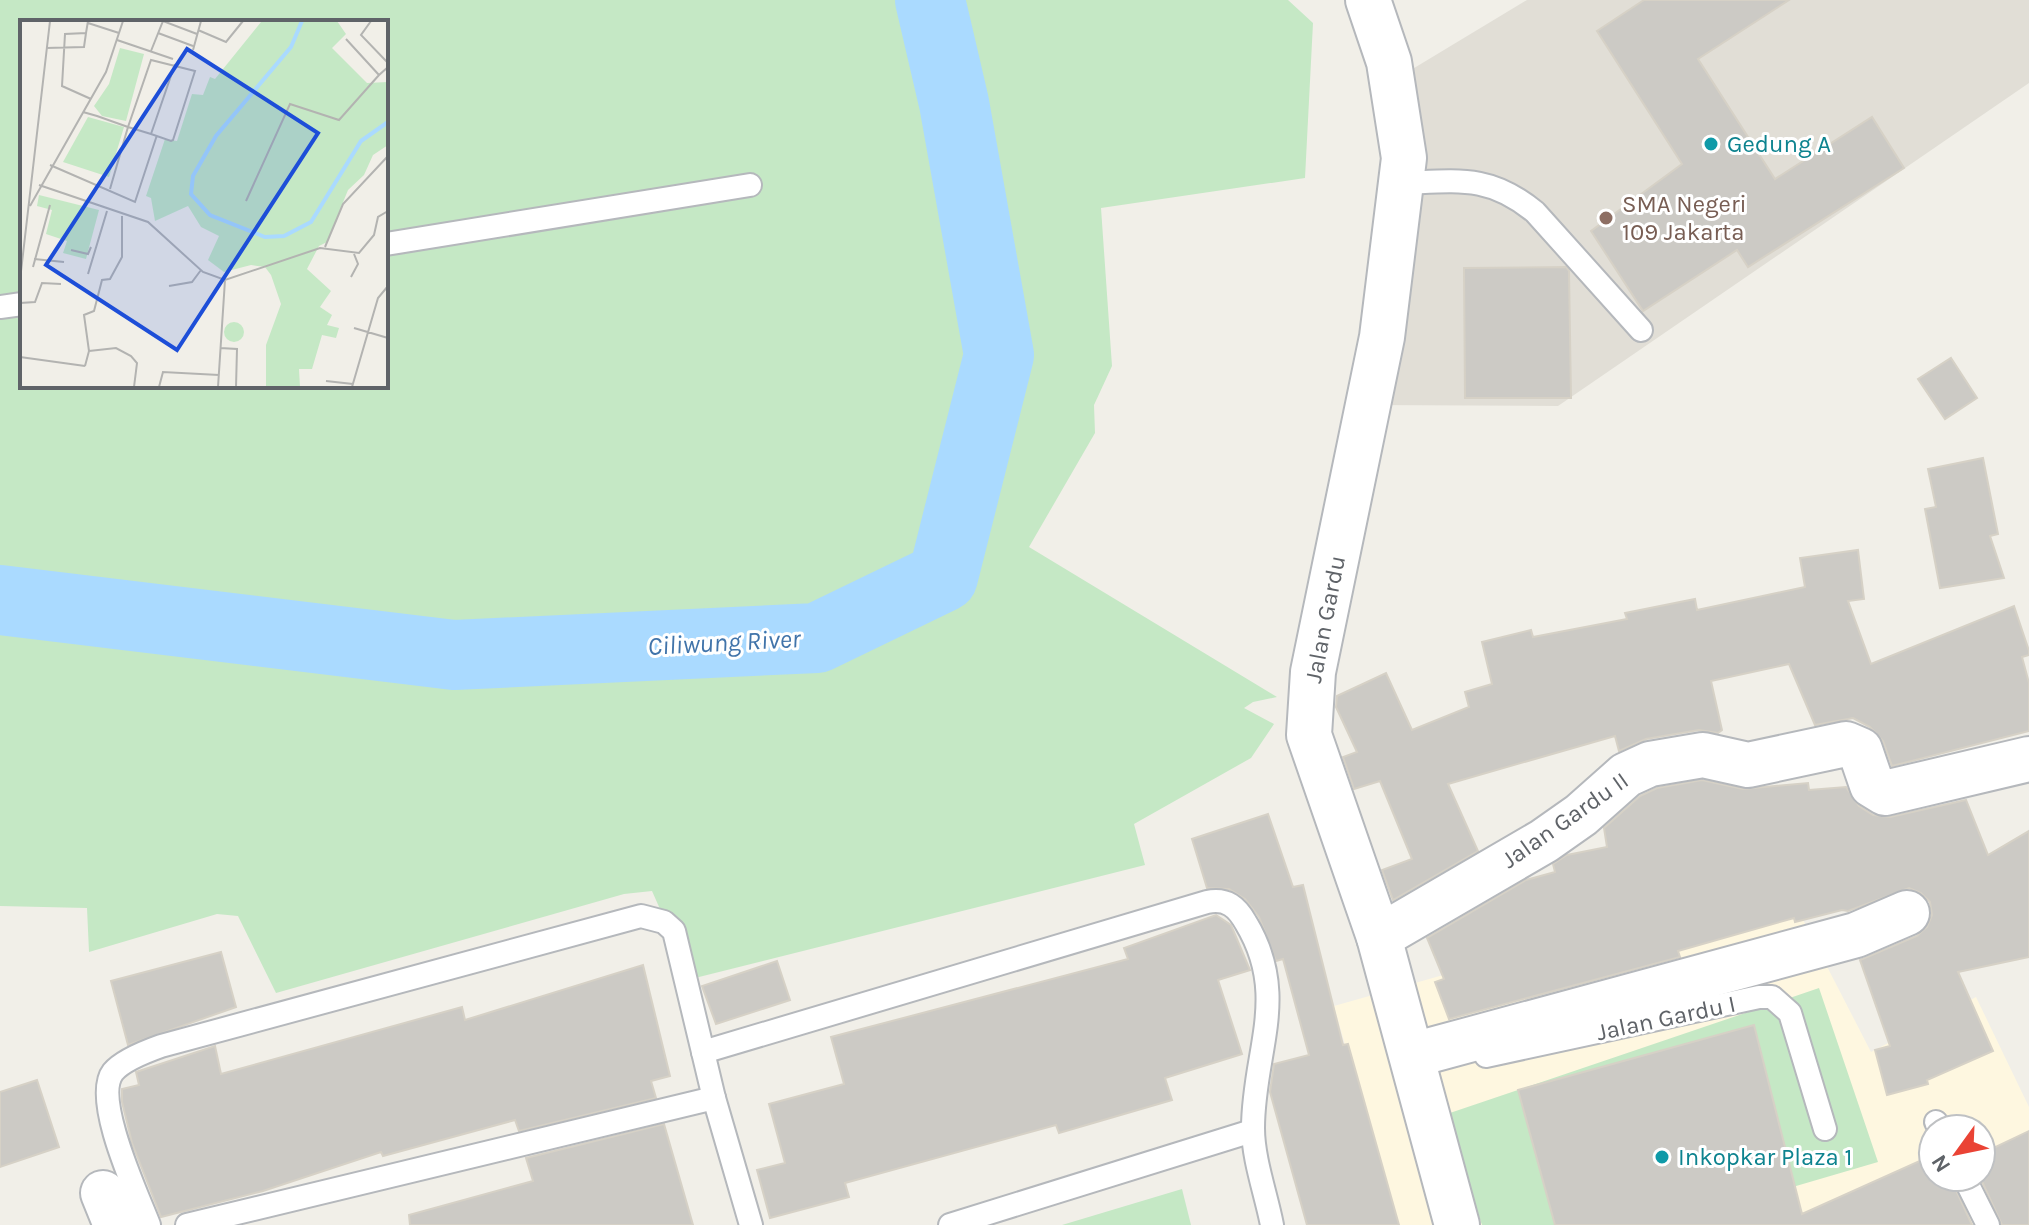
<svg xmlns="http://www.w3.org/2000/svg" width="2029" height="1225" font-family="Karla,sans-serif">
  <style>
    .commercial { fill: #fef7e0; fill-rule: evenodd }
    .education { fill: #e1ded6 }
    .green { fill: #c5e8c5; fill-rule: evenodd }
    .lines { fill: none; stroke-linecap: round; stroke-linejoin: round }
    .river { stroke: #aadaff; stroke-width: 70 }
    .building { fill: #cccac5; stroke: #d6d1c6; stroke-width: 2 }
    .lane-casing { stroke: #b5b8bc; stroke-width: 26 }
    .street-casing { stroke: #b5b8bc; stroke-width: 48 }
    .lane { stroke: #fff; stroke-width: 22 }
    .street { stroke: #fff; stroke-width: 44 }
    .culture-dot { fill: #0f9aa8; stroke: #fff; stroke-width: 3 }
    .education-dot { fill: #8d6e63; stroke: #fff; stroke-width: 3 }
    .labels { text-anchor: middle; stroke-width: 6; stroke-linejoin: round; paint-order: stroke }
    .culture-label { font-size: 24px; fill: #0d838f; stroke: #fff; text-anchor: start }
    .education-label { font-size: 24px; fill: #785e54; stroke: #fff; text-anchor: start }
    .street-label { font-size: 24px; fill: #5f6368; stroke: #fff }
    .water-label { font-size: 26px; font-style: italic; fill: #4174aa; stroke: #fff }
    .inset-river { fill: none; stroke: #aadaff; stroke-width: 4 }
    .inset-road { fill: none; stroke: #b3b3b1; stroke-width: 2 }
    .view { fill: #1d4ed8; fill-opacity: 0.15; stroke: #1d4ed8; stroke-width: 4 }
    .inset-edge { fill: none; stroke: #5f6368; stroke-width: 4 }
  </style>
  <rect width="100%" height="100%" fill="#f1efe8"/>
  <path class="commercial" d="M1782 879 1871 1052 1976 997 2029 1107V1225H1396L1334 1006ZM1933 1129H1981V1177H1933Z"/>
  <polygon class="education" points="1527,0 2029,0 2029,83 1558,406 1367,405 1386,85"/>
  <g class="green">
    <path d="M0 0H1288L1313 23 1305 178 1101 208 1112 366 1094 405 1095 433 1029 547 1277 697 1253 702 1244 708 1274 724 1251 758 1134 824 1145 865 691 979 652 891 624 894 276 993 238 916 217 914 89 952 87 908 0 906ZM22 22H386V386H22Z"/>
    <polygon points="1819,988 1878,1162 1779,1191 1787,1225 1482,1225 1444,1115"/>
    <polygon points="1182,1189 1191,1225 1062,1225"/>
  </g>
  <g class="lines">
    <polyline class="river" points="0,600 454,655 817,638 943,577 999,355 954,103 930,0"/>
  </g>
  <g class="building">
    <polygon points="1644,0 1789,0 1698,59 1775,179 1872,117 1904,168 1748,267 1737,250 1643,311 1591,231 1682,164 1597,31"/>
    <polygon points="1566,267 1569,271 1571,398 1465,398 1464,268"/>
    <polygon points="1951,358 1977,398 1945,419 1918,379"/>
    <polygon points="1983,458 1998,534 1990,536 2004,578 1940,588 1925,509 1936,507 1928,469"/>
    <polygon points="1858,550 1864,599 1848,601 1871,664 2014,606 2029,651 2029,655 2022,657 2029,683 2029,731 1892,766 1883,741 1870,727 1853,718 1815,725 1789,664 1711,681 1722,730 1718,733 1699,730 1646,739 1619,751 1615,736 1448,784 1478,851 1393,900 1382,870 1412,859 1380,781 1354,789 1343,757 1357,752 1336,707 1337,696 1386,673 1412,730 1469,707 1465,692 1492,684 1482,642 1531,630 1533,637 1627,619 1625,613 1695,599 1697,610 1805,587 1800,558"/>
    <polygon points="1702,780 1743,789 1808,783 1809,790 1846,787 1859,806 1873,815 1890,817 1966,800 1988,855 2029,831 2029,957 1958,972 1993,1051 1927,1080 1928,1084 1887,1095 1875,1050 1890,1046 1860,960 1917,936 1927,927 1932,915 1930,902 1921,893 1909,888 1848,911 1842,910 1795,922 1794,918 1678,951 1680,957 1449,1019 1435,982 1444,979 1427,938 1526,880 1555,872 1553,864 1567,855 1607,847 1604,828 1640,796 1657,788"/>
    <polygon points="1268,814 1293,887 1303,885 1343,1045 1348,1044 1399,1225 1307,1225 1270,1092 1274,1064 1309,1055 1283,959 1276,961 1259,917 1245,899 1229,889 1207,888 1192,839"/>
    <polygon points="1216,915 1231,925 1250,970 1218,980 1242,1054 1165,1078 1172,1100 1059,1133 1056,1125 845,1183 849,1197 770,1218 757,1170 785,1163 769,1104 844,1084 831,1037 1128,959 1124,948"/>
    <polygon points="221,952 236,1007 128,1045 111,981"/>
    <polygon points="777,961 790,1000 716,1024 702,986"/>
    <polygon points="643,965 670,1076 651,1081 656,1098 519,1131 515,1120 383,1156 381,1152 263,1191 161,1217 132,1143 122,1102 122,1089 139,1085 136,1072 215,1046 221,1074 462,1007 465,1020"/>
    <polygon points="1754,1025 1802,1214 1924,1159 1933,1178 1950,1177 1972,1225 1555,1225 1518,1090"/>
    <polygon points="37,1080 59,1147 0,1167 0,1092"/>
    <polygon points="664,1124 693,1225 410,1225 409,1215 533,1181 526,1158"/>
    <polygon points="2029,1131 2029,1225 2002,1225 1980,1177 1981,1154"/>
  </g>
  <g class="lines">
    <defs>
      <g id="lane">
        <path d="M1401 183C1457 181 1489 174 1535 212L1641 330"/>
        <polyline points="386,244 750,185"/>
        <polyline points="0,307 22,304"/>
        <path d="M703 1052 1207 902C1227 898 1237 907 1246 923 1290 996 1253 1052 1253 1128 1253 1159 1266 1194 1272 1225"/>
        <polyline points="1486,1056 1759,997 1772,997 1790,1013 1825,1129"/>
        <polyline points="1936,1122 1940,1129"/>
        <polyline points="1964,1177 1988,1225"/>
        <path d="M149 1225C138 1196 92 1099 113 1072 123 1060 147 1051 161 1046L641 916 664 922 674 931 714 1098 751 1225"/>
        <polyline points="187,1225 714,1098"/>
        <polyline points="950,1225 1252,1131"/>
      </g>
      <g id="street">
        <polyline points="1368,0 1389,62 1404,158 1382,337 1313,672 1309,735 1379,937 1457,1225"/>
        <polyline points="1379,937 1544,841 1581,815 1626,775 1650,764 1703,755 1748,765 1846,744 1860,750 1872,785 1885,793 2029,759"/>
        <polyline points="1413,1055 1856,935 1907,913"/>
        <polyline points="103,1193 116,1225"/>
      </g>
    </defs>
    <use href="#lane" class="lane-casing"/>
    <use href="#street" class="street-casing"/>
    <use href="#lane" class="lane"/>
    <use href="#street" class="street"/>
  </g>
  <g class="culture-dot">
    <circle cx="1711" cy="144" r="8"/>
    <circle cx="1662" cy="1157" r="8"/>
  </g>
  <circle class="education-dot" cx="1606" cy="218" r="8"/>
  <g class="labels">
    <g class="culture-label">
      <text x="1727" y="152">Gedung A</text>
      <text x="1678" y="1165">Inkopkar Plaza 1</text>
    </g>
    <g class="education-label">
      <text x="1622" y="212">SMA Negeri<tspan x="1622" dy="28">109 Jakarta</tspan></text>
    </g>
    <g class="street-label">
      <text transform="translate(1325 619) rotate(-79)" y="8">Jalan Gardu</text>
      <text transform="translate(1565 820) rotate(-35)" y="8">Jalan Gardu II</text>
      <text transform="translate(1666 1018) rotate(-12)" y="8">Jalan Gardu I</text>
    </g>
    <g class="water-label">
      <text transform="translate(724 642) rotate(-3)" y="9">Ciliwung River</text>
    </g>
  </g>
  <g transform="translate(20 20)">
    <rect width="368" height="368" fill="#f1efe8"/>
    <path d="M317 1 326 14 312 28 347 63 368 62V125L353 135 344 155 328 170 307 222 299 226 287 249 311 271 300 287 312 295 307 305 319 308 316 318 302 315 292 349H279L280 367H246V325L261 284 251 255 245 247 231 245 204 252 188 240 199 216 181 207 168 186 135 201 131 178 126 176 145 119 157 121 172 74 183 75 190 57 195 59 241 2ZM100 28 124 34 106 101 82 96 74 86 89 64ZM68 97 104 107 89 157 43 142ZM19 175 79 190 66 239 43 233 47 221 26 214 32 190 17 186ZM204 312a10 10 0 1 1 20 0a10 10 0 1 1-20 0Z" fill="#c5e8c5"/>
    <path class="inset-river" d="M282 1 271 27 196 116 173 156 171 174 190 195 245 217 264 216 291 202 341 121 368 102"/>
    <path class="inset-road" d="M68 1 66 13 45 14 42 66 71 79M351 1 341 15 368 43M68 3 99 13M178 10 206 22 223 1M138 13 173 26M326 19 359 55 368 47M97 20 153 39M26 28 64 27 66 13M173 30 181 1M131 31 143 1 177 14M63 92 77 96 108 107 131 114 151 121 153 120 175 51 131 40 108 107 90 169M131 114 155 44M30 145 115 182 137 115M19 165 128 202 183 252 205 260 300 228 339 233 354 215 358 197 368 191M226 181 270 84 319 100 359 55M10 186 86 52 103 1M305 227 323 184 368 136M51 230 68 234 71 227M14 239 44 242M13 247 30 185M68 254 87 191M331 257 338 244 334 234M0 260 30 1M149 266 172 262 181 250M0 283 15 282 22 263 41 264M334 308 368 318M200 328 217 329 216 367M69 331 96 328 111 336 117 343 114 367M0 337 65 346M65 346 69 331 64 295 74 291 82 260 90 259 102 237V196M306 361 333 364M139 367 143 352 199 355M198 367 205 260M332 367 358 278 368 266"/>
    <path class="view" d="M167 29 298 113 157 330 26 245Z"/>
    <rect width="368" height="368" class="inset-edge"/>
  </g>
  <g transform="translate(1957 1153) rotate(237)"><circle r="38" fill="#ffffff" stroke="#bfc1c3" stroke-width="2"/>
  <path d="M0-6L14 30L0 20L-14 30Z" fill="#ea4335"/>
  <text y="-12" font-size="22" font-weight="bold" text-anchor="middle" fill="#5f6368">N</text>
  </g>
</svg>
